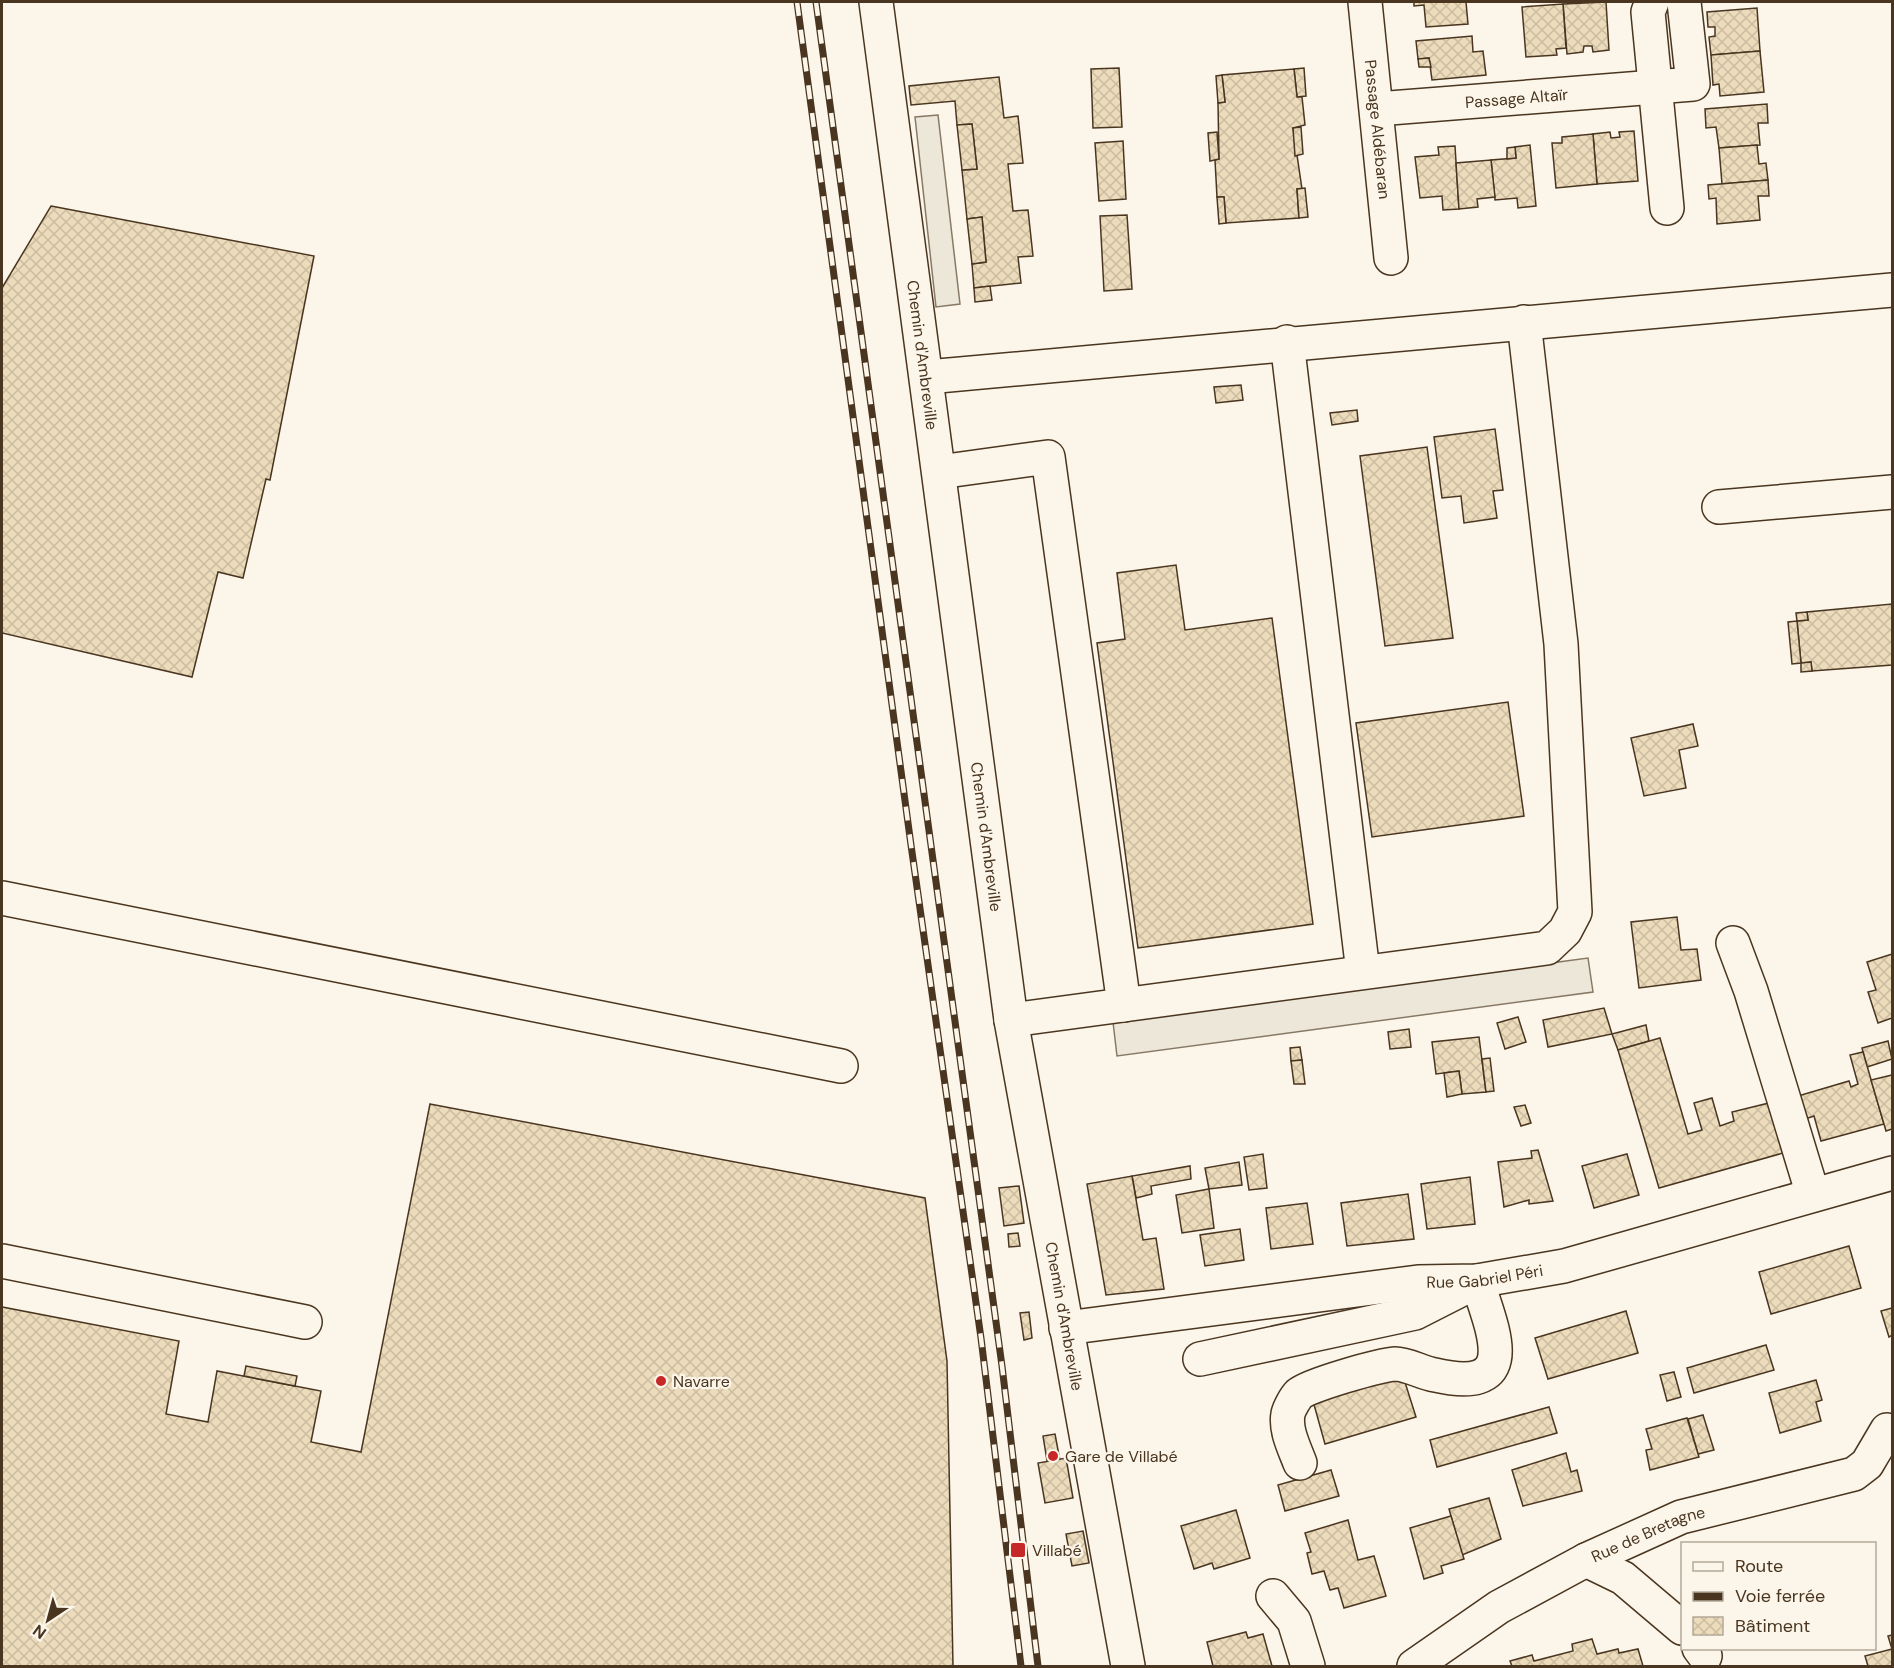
<svg xmlns="http://www.w3.org/2000/svg" width="1894" height="1668" font-family="'DM Sans',sans-serif">
  <style>
    .parking { fill: #ede7d9; stroke: #887966; stroke-width: 1.5 }
    .building { fill: url(#building-cross-hatch); stroke: #4a3520; stroke-width: 1.5 }
    .lines { fill: none; stroke-linecap: round; stroke-linejoin: round }
    .minor-casing { stroke: #4a3520; stroke-width: 36 }
    .minor { stroke: #fbf6e9; stroke-width: 33 }
    .rail-casing { stroke: #4a3520; stroke-width: 7 }
    .rail { stroke: #fbf6e9; stroke-width: 4.5; stroke-dasharray: 14; stroke-linecap: butt }
    .poi-dot { fill: #c62828; stroke: #fbf6e9; stroke-width: 2 }
    .labels { text-anchor: middle; stroke-width: 4.5; stroke-linejoin: round; paint-order: stroke }
    .street-label { font-size: 16px; fill: #4a3520; stroke: #fbf6e9 }
    .poi-label { font-size: 16px; fill: #4a3520; stroke: #fbf6e9; text-anchor: start }
  </style>
  <defs>
    <pattern id="building-cross-hatch" width="8" height="8" patternUnits="userSpaceOnUse" patternTransform="scale(1.5)"><rect width="8" height="8" fill="#ecdcbc"/><path d="M0 0l8 8M0 8l8-8" fill="none" stroke="#ccbda1"/></pattern>
  </defs>
  <rect width="100%" height="100%" fill="#fbf6e9"/>
  <g class="parking">
    <polygon points="938,115 960,304 936,307 915,117"/>
    <polygon points="1588,958 1593,992 1117,1056 1113,1022"/>
  </g>
  <g class="building">
    <polygon points="1414,2 1466,2 1468,24 1426,27 1424,5 1414,6"/>
    <polygon points="1606,2 1609,50 1593,52 1592,46 1584,46 1583,52 1567,54 1563,4"/>
    <polygon points="1563,4 1566,48 1556,49 1557,55 1526,57 1522,7"/>
    <polygon points="1757,8 1760,51 1711,55 1709,37 1715,36 1715,27 1708,27 1707,12"/>
    <polygon points="1472,36 1473,52 1483,51 1486,75 1432,80 1429,58 1418,59 1416,41"/>
    <polygon points="1760,51 1764,92 1720,96 1719,84 1713,85 1711,55"/>
    <polygon points="1429,58 1431,67 1419,67 1418,59"/>
    <polygon points="1119,68 1122,127 1093,128 1091,69"/>
    <polygon points="1304,68 1306,96 1297,97 1294,69"/>
    <polygon points="1294,69 1297,97 1302,97 1305,125 1293,128 1302,189 1297,189 1299,218 1226,223 1224,197 1217,197 1215,160 1219,159 1218,103 1225,102 1222,75"/>
    <polygon points="1222,75 1225,102 1218,103 1216,76"/>
    <polygon points="999,77 1004,118 1018,116 1023,163 1008,164 1013,211 1028,210 1033,256 1018,257 1021,283 974,288 972,264 986,262 982,217 967,219 962,170 977,169 972,124 957,125 955,101 911,105 909,86"/>
    <polygon points="1767,104 1768,123 1758,123 1760,145 1719,148 1716,127 1706,128 1705,109"/>
    <polygon points="972,124 977,169 962,170 957,125"/>
    <polygon points="1301,127 1303,154 1295,156 1293,128"/>
    <polygon points="1634,131 1638,181 1597,184 1593,134 1610,132 1611,138 1620,137 1619,132"/>
    <polygon points="1217,132 1219,159 1210,161 1208,133"/>
    <polygon points="1593,134 1597,184 1556,188 1552,143 1562,143 1562,137"/>
    <polygon points="1123,141 1126,199 1099,201 1095,143"/>
    <polygon points="1530,145 1536,206 1518,208 1517,198 1495,200 1491,160 1516,158 1515,147"/>
    <polygon points="1757,145 1759,164 1766,163 1768,180 1722,184 1719,148"/>
    <polygon points="1455,146 1459,209 1443,210 1442,196 1420,198 1415,157 1439,155 1438,147"/>
    <polygon points="1515,147 1516,158 1507,159 1507,148"/>
    <polygon points="1491,160 1495,197 1477,199 1478,207 1459,209 1456,163"/>
    <polygon points="1768,180 1769,196 1758,196 1760,220 1717,224 1716,198 1709,199 1708,185"/>
    <polygon points="1305,188 1308,217 1299,218 1297,189"/>
    <polygon points="1217,197 1224,197 1226,223 1219,224"/>
    <polygon points="51,206 314,256 270,480 266,479 243,578 218,572 192,677 2,633 2,288"/>
    <polygon points="1127,215 1132,289 1104,291 1100,216"/>
    <polygon points="982,217 986,262 972,264 967,219"/>
    <polygon points="990,286 992,300 975,302 974,288"/>
    <polygon points="1241,385 1243,400 1216,403 1214,387"/>
    <polygon points="1357,410 1358,421 1332,425 1330,413"/>
    <polygon points="1495,429 1503,490 1493,491 1497,518 1464,523 1461,496 1442,498 1434,437"/>
    <polygon points="1427,447 1453,638 1385,646 1360,456"/>
    <polygon points="1176,565 1185,630 1272,618 1313,924 1138,948 1097,643 1125,639 1117,573"/>
    <polygon points="1892,604 1892,665 1812,671 1811,662 1801,663 1797,621 1808,620 1807,612"/>
    <polygon points="1807,612 1808,620 1797,621 1796,613"/>
    <polygon points="1797,621 1801,663 1792,664 1788,622"/>
    <polygon points="1811,662 1812,671 1801,672 1801,663"/>
    <polygon points="1508,702 1524,816 1372,837 1356,723"/>
    <polygon points="1693,724 1698,746 1679,750 1686,788 1644,796 1631,738"/>
    <polygon points="1677,917 1681,950 1697,949 1701,980 1639,988 1631,922"/>
    <polygon points="1892,954 1892,1018 1878,1023 1868,992 1876,990 1867,962"/>
    <polygon points="1604,1008 1612,1034 1548,1047 1543,1020"/>
    <polygon points="1518,1017 1526,1042 1505,1049 1497,1023"/>
    <polygon points="1646,1025 1649,1041 1618,1050 1612,1034"/>
    <polygon points="1409,1029 1411,1047 1390,1049 1388,1032"/>
    <polygon points="1479,1037 1486,1092 1462,1094 1459,1071 1436,1074 1432,1042"/>
    <polygon points="1660,1038 1688,1134 1702,1130 1694,1103 1712,1098 1720,1126 1734,1121 1732,1112 1769,1103 1783,1153 1659,1188 1618,1050"/>
    <polygon points="1888,1041 1892,1059 1867,1067 1862,1048"/>
    <polygon points="1300,1047 1302,1060 1291,1061 1290,1048"/>
    <polygon points="1863,1052 1884,1124 1821,1141 1814,1116 1805,1119 1798,1096 1849,1081 1851,1087 1858,1084 1850,1055"/>
    <polygon points="1490,1058 1494,1091 1486,1092 1482,1059"/>
    <polygon points="1302,1060 1305,1084 1294,1084 1291,1061"/>
    <polygon points="1459,1071 1462,1094 1447,1097 1444,1073"/>
    <polygon points="1892,1075 1892,1129 1886,1131 1871,1080"/>
    <polygon points="430,1104 925,1198 947,1361 953,1666 2,1666 2,1307 179,1341 166,1414 208,1422 217,1371 321,1391 311,1442 361,1452"/>
    <polygon points="1525,1105 1531,1123 1521,1126 1514,1107"/>
    <polygon points="1538,1150 1553,1201 1529,1204 1529,1200 1504,1207 1498,1162 1532,1158 1531,1151"/>
    <polygon points="1263,1154 1267,1188 1249,1190 1244,1157"/>
    <polygon points="1627,1154 1639,1195 1594,1208 1582,1166"/>
    <polygon points="1239,1162 1242,1185 1209,1189 1205,1168"/>
    <polygon points="1190,1166 1191,1179 1151,1186 1152,1194 1136,1198 1132,1176"/>
    <polygon points="1132,1176 1143,1240 1156,1238 1164,1289 1106,1295 1087,1184"/>
    <polygon points="1470,1177 1475,1224 1427,1229 1421,1184"/>
    <polygon points="1019,1186 1024,1223 1004,1226 999,1188"/>
    <polygon points="1209,1189 1214,1228 1182,1233 1176,1195"/>
    <polygon points="1408,1194 1414,1239 1347,1246 1341,1203"/>
    <polygon points="1307,1203 1313,1244 1271,1249 1266,1208"/>
    <polygon points="1240,1229 1244,1260 1205,1266 1200,1235"/>
    <polygon points="1018,1233 1020,1246 1009,1247 1008,1234"/>
    <polygon points="1849,1246 1861,1288 1771,1314 1759,1272"/>
    <polygon points="1892,1308 1892,1335 1889,1337 1881,1311"/>
    <polygon points="1626,1311 1638,1353 1548,1379 1535,1338"/>
    <polygon points="1029,1312 1032,1338 1024,1340 1020,1313"/>
    <polygon points="1766,1345 1774,1370 1694,1393 1687,1368"/>
    <polygon points="246,1366 297,1376 295,1386 244,1376"/>
    <polygon points="1674,1372 1681,1397 1667,1401 1660,1375"/>
    <polygon points="1403,1376 1416,1417 1325,1444 1313,1401"/>
    <polygon points="1816,1380 1822,1400 1816,1402 1821,1421 1780,1433 1769,1393"/>
    <polygon points="1549,1407 1557,1433 1437,1467 1430,1440"/>
    <polygon points="1703,1415 1714,1450 1698,1454 1688,1419"/>
    <polygon points="1687,1418 1699,1457 1650,1470 1646,1450 1652,1449 1646,1429"/>
    <polygon points="1055,1434 1063,1477 1050,1479 1043,1436"/>
    <polygon points="1566,1453 1571,1472 1577,1470 1582,1491 1523,1506 1512,1470"/>
    <polygon points="1066,1458 1073,1498 1045,1503 1038,1463"/>
    <polygon points="1331,1470 1339,1496 1285,1511 1278,1485"/>
    <polygon points="1489,1498 1501,1539 1462,1555 1449,1509"/>
    <polygon points="1236,1510 1250,1558 1214,1569 1212,1563 1194,1569 1181,1526"/>
    <polygon points="1451,1516 1464,1559 1441,1566 1443,1573 1424,1579 1410,1528"/>
    <polygon points="1348,1520 1358,1560 1374,1556 1386,1596 1344,1608 1338,1588 1330,1590 1324,1571 1312,1574 1307,1553 1311,1552 1305,1533"/>
    <polygon points="1083,1531 1089,1563 1072,1566 1066,1534"/>
    <polygon points="1246,1632 1248,1638 1263,1634 1272,1666 1213,1666 1207,1642"/>
    <polygon points="1892,1635 1892,1666 1868,1666 1865,1656 1892,1649 1888,1636"/>
    <polygon points="1592,1639 1597,1654 1618,1649 1619,1653 1638,1649 1643,1666 1512,1666 1510,1661 1532,1655 1534,1661 1573,1651 1572,1644"/>
  </g>
  <g class="lines">
    <defs>
      <g id="minor">
        <path id="s1" d="M876 2 1011 1020 1128 1666"/>
        <path id="s2" d="M1365 2 1391 258"/>
        <polyline points="1652,2 1648,12 1667,208"/>
        <path id="s3" d="M1377 109 1693 84 1684 2"/>
        <polyline points="1287,342 1363,972"/>
        <polyline points="927,377 1892,290"/>
        <polyline points="939,472 1048,457 1124,1005"/>
        <polyline points="1719,507 1892,492"/>
        <polyline points="2,898 841,1066"/>
        <polyline points="1733,943 1751,991 1813,1195"/>
        <polyline points="1011,1020 1547,948 1565,931 1575,912 1561,644 1524,322"/>
        <polyline points="2,1261 305,1322"/>
        <path id="s4" d="M1066 1328 1418 1282 1477 1281 1564 1266 1892 1173"/>
        <polyline points="1200,1359 1415,1313 1470,1285"/>
        <path d="M1300 1463C1294 1447 1285 1430 1288 1414 1289 1409 1295 1398 1299 1394 1309 1385 1380 1365 1395 1364 1408 1364 1422 1373 1435 1375 1522 1395 1494 1333 1477 1281"/>
        <polyline points="1586,1560 1623,1578 1682,1628"/>
        <polyline points="1273,1596 1294,1621 1308,1666"/>
        <polyline points="1699,1648 1705,1656"/>
        <path id="s5" d="M1414 1666 1499 1607 1586 1560 1681 1517 1854 1474 1867 1464 1887 1430"/>
      </g>
    </defs>
    <use href="#minor" class="minor-casing"/>
    <use href="#minor" class="minor"/>
    <defs>
      <g id="rail">
        <polyline points="797,2 911,845 981,1338 1021,1666"/>
        <polyline points="816,2 1002,1366 1038,1666"/>
      </g>
    </defs>
    <use href="#rail" class="rail-casing"/>
    <use href="#rail" class="rail"/>
  </g>
  <g class="poi-dot">
    <circle cx="661" cy="1381" r="6"/>
    <circle cx="1053" cy="1456" r="6"/>
    <rect x="1010" y="1542" width="16" height="16" rx="3"/>
  </g>
  <g class="labels">
    <g class="street-label">
      <text dy="6" stroke="none"><textPath href="#s3" startOffset="140">Passage Altaïr</textPath></text>
      <text dy="6" stroke="none"><textPath href="#s2" startOffset="128">Passage Aldébaran</textPath></text>
      <text dy="6" stroke="none"><textPath href="#s1" startOffset="356">Chemin d'Ambreville</textPath></text>
      <text dy="6" stroke="none"><textPath href="#s1" startOffset="842">Chemin d'Ambreville</textPath></text>
      <text dy="6" stroke="none"><textPath href="#s4" startOffset="422">Rue Gabriel Péri</textPath></text>
      <text dy="6" stroke="none"><textPath href="#s1" startOffset="1328">Chemin d'Ambreville</textPath></text>
      <text dy="6" stroke="none"><textPath href="#s5" startOffset="270">Rue de Bretagne</textPath></text>
    </g>
    <g class="poi-label">
      <text x="673" y="1387">Navarre</text>
      <text x="1065" y="1462">Gare de Villabé</text>
      <text x="1032" y="1556">Villabé</text>
    </g>
  </g>
  <rect width="1894" height="1668" fill="none" stroke="#4a3520" stroke-width="6"/>
  <rect x="1681" y="1542" width="195" height="108" fill="#fbf6e9" stroke="#b4a999" stroke-width="1.5"/>
  <rect x="1693" y="1562" width="30" height="9" fill="#fbf6e9" stroke="#b4a999" stroke-width="1.5"/>
  <text x="1735" y="1572" font-size="18" fill="#4a3520">Route</text>
  <rect x="1693" y="1592" width="30" height="9" fill="#4a3520" stroke="#b4a999" stroke-width="1.5"/>
  <text x="1735" y="1602" font-size="18" fill="#4a3520">Voie ferrée</text>
  <rect x="1693" y="1617" width="30" height="18" fill="url(#building-cross-hatch)" stroke="#b4a999" stroke-width="1.5"/>
  <text x="1735" y="1632" font-size="18" fill="#4a3520">Bâtiment</text>
  <g transform="translate(48 1620) rotate(216)" stroke="#fbf6e9" stroke-width="4.5" paint-order="stroke">
  <path d="M0-4.5L10 22L0 15L-10 22Z" fill="#4a3520"/>
  <text y="-9" font-size="16" font-weight="bold" text-anchor="middle" fill="#4a3520">N</text>
  </g>
</svg>
